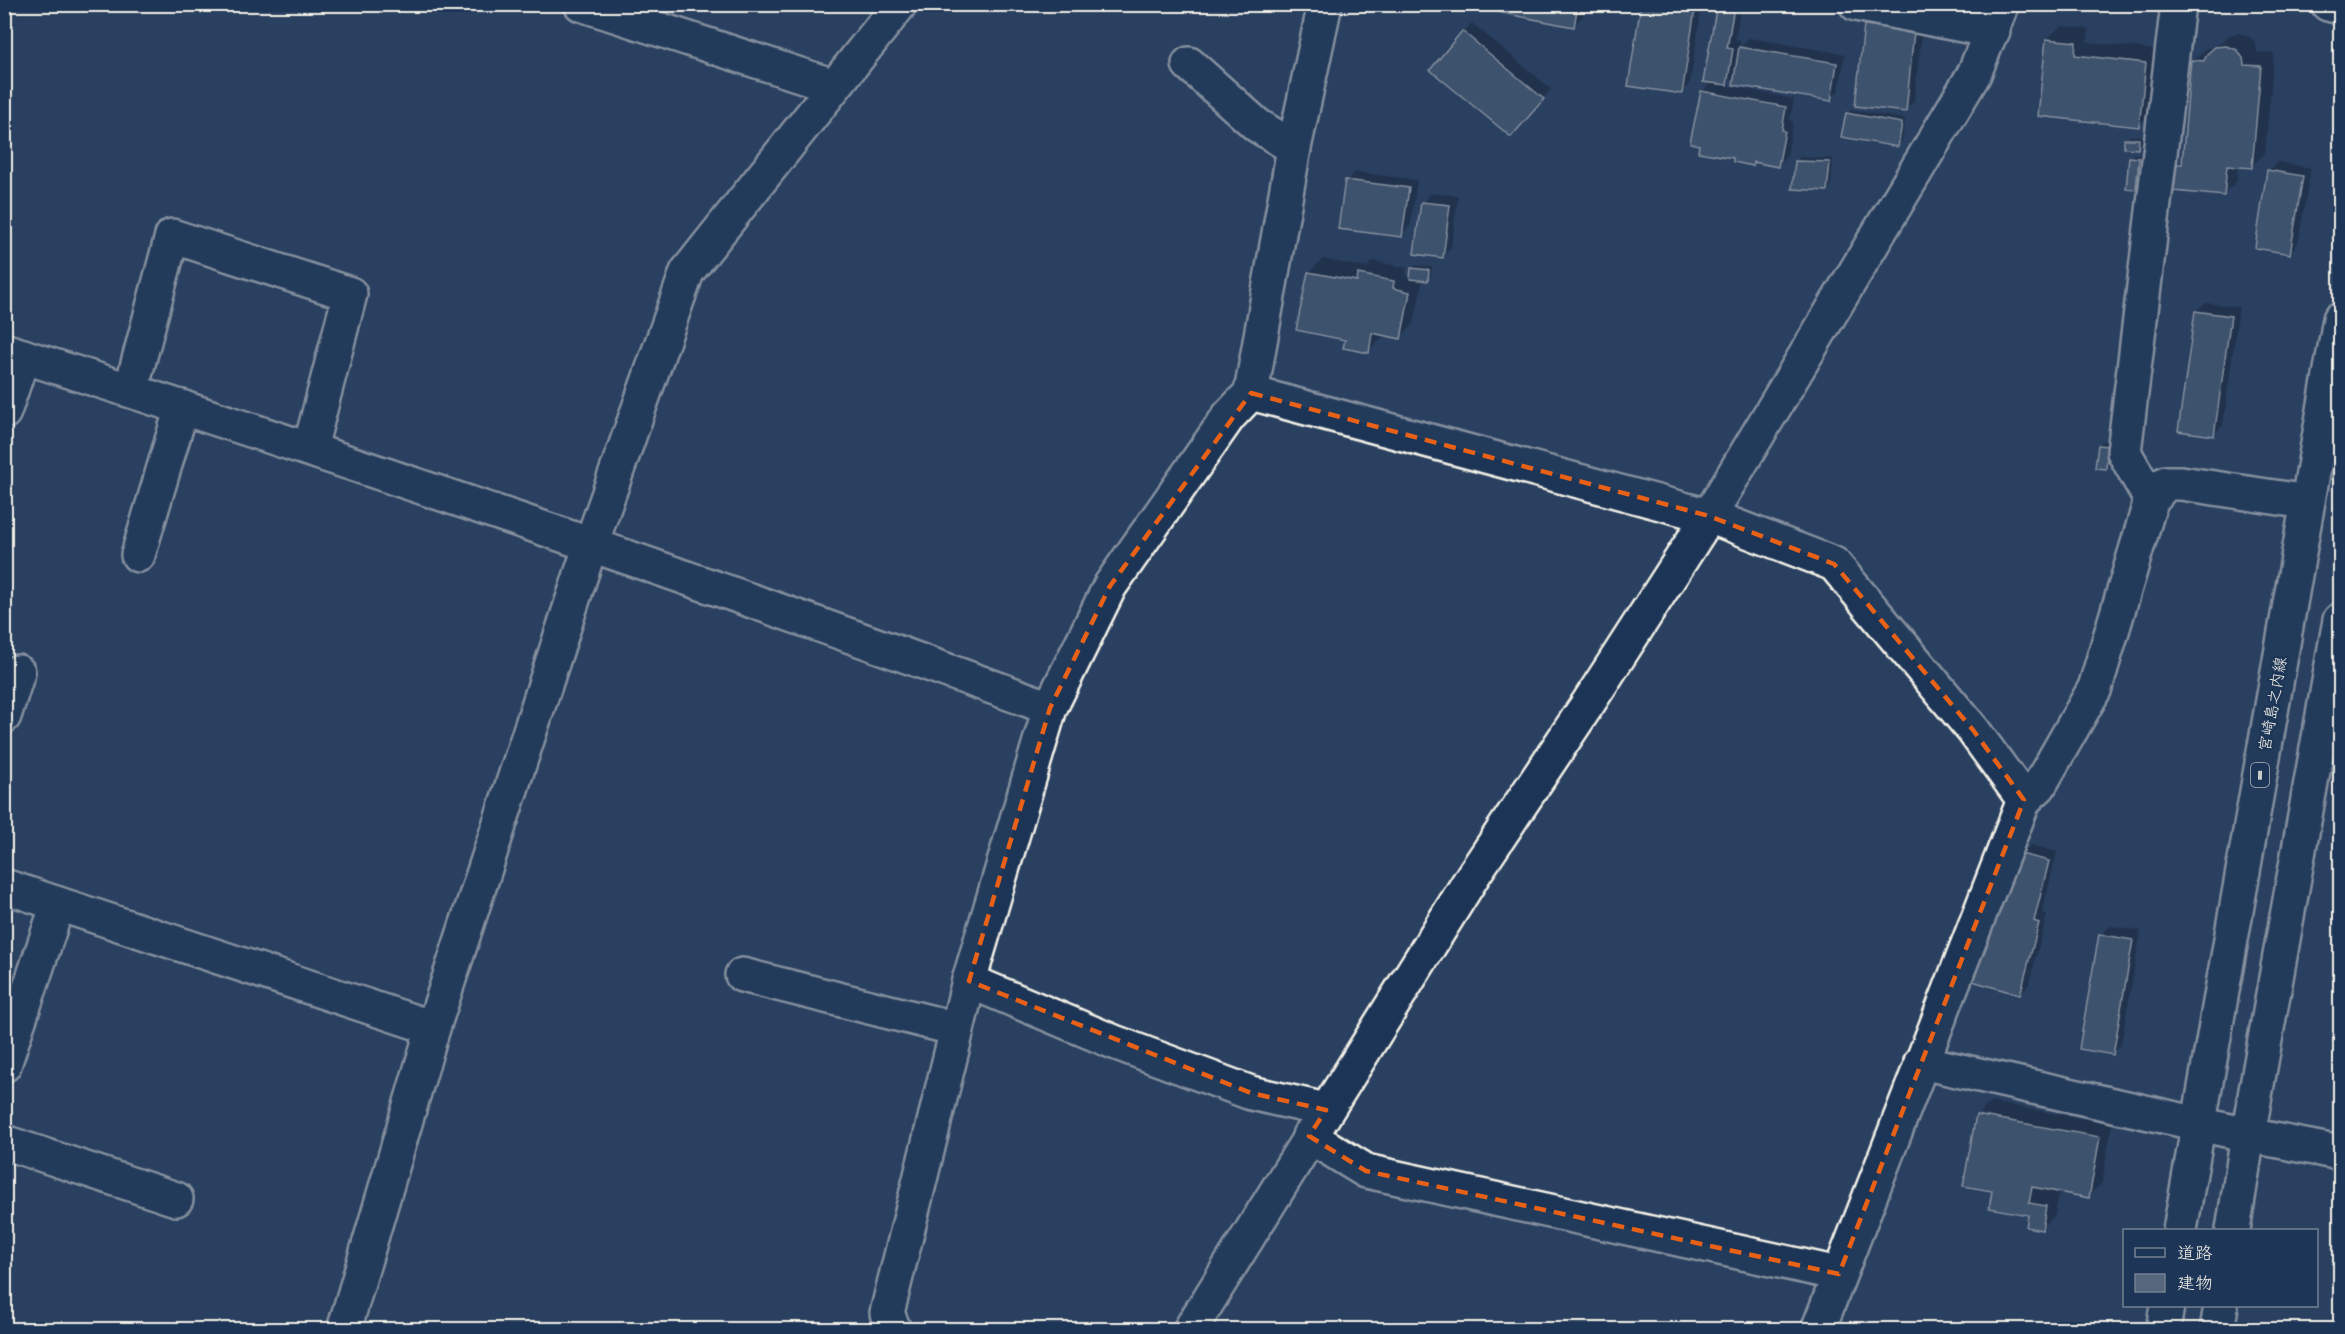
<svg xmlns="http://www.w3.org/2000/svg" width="2345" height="1334" font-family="'Architects Daughter','Klee One',sans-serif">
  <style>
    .shadow { fill: #0007 }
    .building { fill: #56677d; stroke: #f4f1e8; stroke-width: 1.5 }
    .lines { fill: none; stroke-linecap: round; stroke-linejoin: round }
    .street-casing { stroke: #f4f1e8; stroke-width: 38 }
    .secondary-casing { stroke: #f4f1e8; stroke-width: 38 }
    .primary-casing { stroke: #f4f1e8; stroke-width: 38 }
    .street { stroke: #1d3557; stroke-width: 33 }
    .secondary { stroke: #1d3557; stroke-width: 33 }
    .primary { stroke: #1d3557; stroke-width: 33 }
    .marked { fill: none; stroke: #e96117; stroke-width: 4.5; stroke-dasharray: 12 8; stroke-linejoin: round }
    .labels { text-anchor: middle; stroke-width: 5; stroke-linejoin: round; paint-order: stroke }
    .shield { fill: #1d3557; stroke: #b4b9bc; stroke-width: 1.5 }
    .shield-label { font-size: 15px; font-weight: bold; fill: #f4f1e8 }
    .street-label { font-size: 16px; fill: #f4f1e8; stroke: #1d3557 }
  </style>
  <rect width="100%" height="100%" fill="#2a4060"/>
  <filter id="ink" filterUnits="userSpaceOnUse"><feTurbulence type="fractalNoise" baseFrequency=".0167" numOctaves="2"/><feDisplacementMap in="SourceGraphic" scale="12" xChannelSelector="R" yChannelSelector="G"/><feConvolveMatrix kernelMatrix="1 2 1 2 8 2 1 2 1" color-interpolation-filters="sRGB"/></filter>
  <g filter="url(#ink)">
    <g class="shadow">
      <polygon points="1490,4 1585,4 1583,16 1574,25"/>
      <polygon points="1642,4 1702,4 1690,83 1682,92"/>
      <polygon points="1719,4 1741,4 1735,39 1741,40 1740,48 1749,38 1845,54 1839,90 1830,99 1736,74 1725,85 1794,99 1790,121 1793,122 1787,156 1778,165 1755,161 1752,164 1702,92 1712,81"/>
      <polygon points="1874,17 1923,23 1914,101 1905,110 1865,26"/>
      <polygon points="1472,23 1551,89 1520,126 1432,69"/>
      <polygon points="2061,26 2089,29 2087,42 2158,50 2152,112 2138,125 2047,39"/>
      <polygon points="2240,33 2250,37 2256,44 2257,52 2274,53 2265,153 2251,167 2238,166 2237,181 2223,194 2178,164 2184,158 2193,61 2206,48 2214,48 2230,35"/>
      <polygon points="1851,110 1905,119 1902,141 1898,145 1847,114"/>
      <polygon points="2130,136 2142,136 2142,143 2137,147 2126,140"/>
      <polygon points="2134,154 2142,155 2140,184 2135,188 2130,158"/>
      <polygon points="1800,157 1833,159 1831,186 1827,190 1796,161"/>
      <polygon points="2278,162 2311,168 2298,243 2290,252 2269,171"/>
      <polygon points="1355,172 1417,180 1410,226 1401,235 1346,181"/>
      <polygon points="1432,193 1458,196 1451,248 1442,257 1423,202"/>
      <polygon points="1323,259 1367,268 1373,261 1407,268 1406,275 1412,276 1412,269 1416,265 1432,267 1431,275 1427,279 1423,279 1414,324 1400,337 1382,334 1382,338 1368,351 1346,339 1310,272"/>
      <polygon points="2205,303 2239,307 2223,425 2214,434 2196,311"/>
      <polygon points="2103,441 2112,442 2109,464 2105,468 2099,446"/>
      <polygon points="2031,845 2057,852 2042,913 2047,914 2029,984 2020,993 2022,854"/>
      <polygon points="2110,926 2141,931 2121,1044 2113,1053 2101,935"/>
      <polygon points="1991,1102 2112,1124 2102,1183 2088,1196 2059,1191 2055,1215 2041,1228 2030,1214 1994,1190 1977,1116"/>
    </g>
    <g class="building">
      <polygon points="1488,4 1578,4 1574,27 1487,10"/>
      <polygon points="1641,4 1664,4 1695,9 1682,94 1628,86"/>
      <polygon points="1717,4 1734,7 1727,48 1733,49 1727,85 1703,82"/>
      <polygon points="1864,25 1914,31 1906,112 1855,106"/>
      <polygon points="1462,31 1544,99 1511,137 1430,70"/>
      <polygon points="2046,39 2076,42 2075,55 2146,63 2139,127 2038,116"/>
      <polygon points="2226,46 2237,50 2243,58 2244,65 2261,66 2252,168 2227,166 2224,196 2174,191 2176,164 2182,164 2191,60 2204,61 2207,54 2215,47"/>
      <polygon points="1739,47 1837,63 1831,101 1733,85"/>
      <polygon points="1701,91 1786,107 1782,130 1785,131 1778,167 1753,162 1753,166 1733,162 1733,158 1698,152 1699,145 1690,143"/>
      <polygon points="1846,113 1902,123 1898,147 1841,137"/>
      <polygon points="2124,139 2139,139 2138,149 2124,148"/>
      <polygon points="2129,157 2139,158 2136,190 2126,189"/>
      <polygon points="1795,161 1830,162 1827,191 1792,189"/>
      <polygon points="2267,170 2303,176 2290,254 2255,248"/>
      <polygon points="1345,180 1409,188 1402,237 1338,229"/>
      <polygon points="1421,202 1450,205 1443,258 1414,254"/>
      <polygon points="1411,268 1429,270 1428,281 1410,279"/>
      <polygon points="1308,272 1357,281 1358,274 1394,281 1393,288 1410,292 1401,339 1372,333 1369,353 1343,348 1345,340 1296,330"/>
      <polygon points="2195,311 2231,316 2214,436 2178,431"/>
      <polygon points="2098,445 2108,446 2106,469 2095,468"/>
      <polygon points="2021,854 2049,861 2034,921 2039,923 2020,995 1969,980"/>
      <polygon points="2099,934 2133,940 2113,1055 2079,1049"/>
      <polygon points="1976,1115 2100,1137 2089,1198 2032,1187 2029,1203 2046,1206 2042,1230 2026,1227 2028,1215 1989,1208 1992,1191 1963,1186"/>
    </g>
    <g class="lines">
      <defs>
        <g id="street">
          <polyline points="581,4 834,86"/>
          <polyline points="1856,4 1993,31"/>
          <polyline points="1189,64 1257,125 1294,148"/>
          <path d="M4 350C355 462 704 581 1050 708"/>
          <polyline points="131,390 172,236 350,294 310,448"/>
          <polyline points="1251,393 1709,516 1834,564 1973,730 2024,800 1818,1330"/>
          <polyline points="4,412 23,356"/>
          <polyline points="2151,500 2124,452 2178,4"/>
          <polyline points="138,555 182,407"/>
          <polyline points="4,716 18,672"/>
          <polyline points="2024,800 2039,786 2095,688 2151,500 2166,483 2181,483 2307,502"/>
          <polyline points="4,886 433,1028"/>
          <polyline points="742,975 957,1029"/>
          <polyline points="969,981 1114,1042 1251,1093 1326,1110"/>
          <polyline points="1921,1062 2248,1135 2340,1153"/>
          <polyline points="4,1065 58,904"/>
          <polyline points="1309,1136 1366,1171 1839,1274"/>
          <polyline points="4,1142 176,1199"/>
          <polyline points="344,1330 433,1028 591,544 687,272 900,4"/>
          <polyline points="894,1330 887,1313 969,981 1050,708 1110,586 1229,416 1251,393 1294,148 1325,4"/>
        </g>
        <g id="secondary">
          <polyline points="2328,4 2340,7"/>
          <polyline points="1190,1330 1474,874 1589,702 1709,516 1974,74 2002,4"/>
        </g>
        <g id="primary">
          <polyline points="2180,1230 2340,319"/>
          <polyline points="2233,1230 2248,1135 2340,620"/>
          <polyline points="2163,1330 2167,1306"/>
          <polyline points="2217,1330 2221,1306"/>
        </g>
      </defs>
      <use href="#street" class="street-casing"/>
      <use href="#secondary" class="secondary-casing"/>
      <use href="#primary" class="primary-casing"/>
      <use href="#street" class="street"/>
      <use href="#secondary" class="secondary"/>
      <use href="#primary" class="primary"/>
    </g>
  </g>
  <path d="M0 0H2345V1334H0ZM1251 393 1709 516 1834 564 1973 730 2024 800 1839 1274 1366 1171 1309 1136 1326 1110 1251 1093 969 981 1050 708 1110 586Z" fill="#2a4060" fill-opacity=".55" fill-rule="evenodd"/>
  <path class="marked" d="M1251 393 1709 516 1834 564 1973 730 2024 800 1839 1274 1366 1171 1309 1136 1326 1110 1251 1093 969 981 1050 708 1110 586Z"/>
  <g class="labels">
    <rect class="shield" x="2251" y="763" width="18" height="24" rx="4.5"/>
    <g class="shield-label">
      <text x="2260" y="780">11</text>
    </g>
    <g class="street-label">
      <text transform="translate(2272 704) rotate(-80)" y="6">宮崎島之内線</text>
    </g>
  </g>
  <rect width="2345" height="1334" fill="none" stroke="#1d3557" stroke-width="24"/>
  <rect x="12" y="12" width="2321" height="1310" fill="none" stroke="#f4f1e8" stroke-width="2" filter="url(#ink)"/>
  <rect x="2123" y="1229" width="195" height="78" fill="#1d3557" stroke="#738091" stroke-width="1.5"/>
  <rect x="2135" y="1248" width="30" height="9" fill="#1d3557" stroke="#738091" stroke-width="1.5"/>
  <text x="2177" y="1259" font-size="18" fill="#f4f1e8">道路</text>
  <rect x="2135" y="1274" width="30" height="18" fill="#56677d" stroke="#738091" stroke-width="1.5"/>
  <text x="2177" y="1289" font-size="18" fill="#f4f1e8">建物</text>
</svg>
